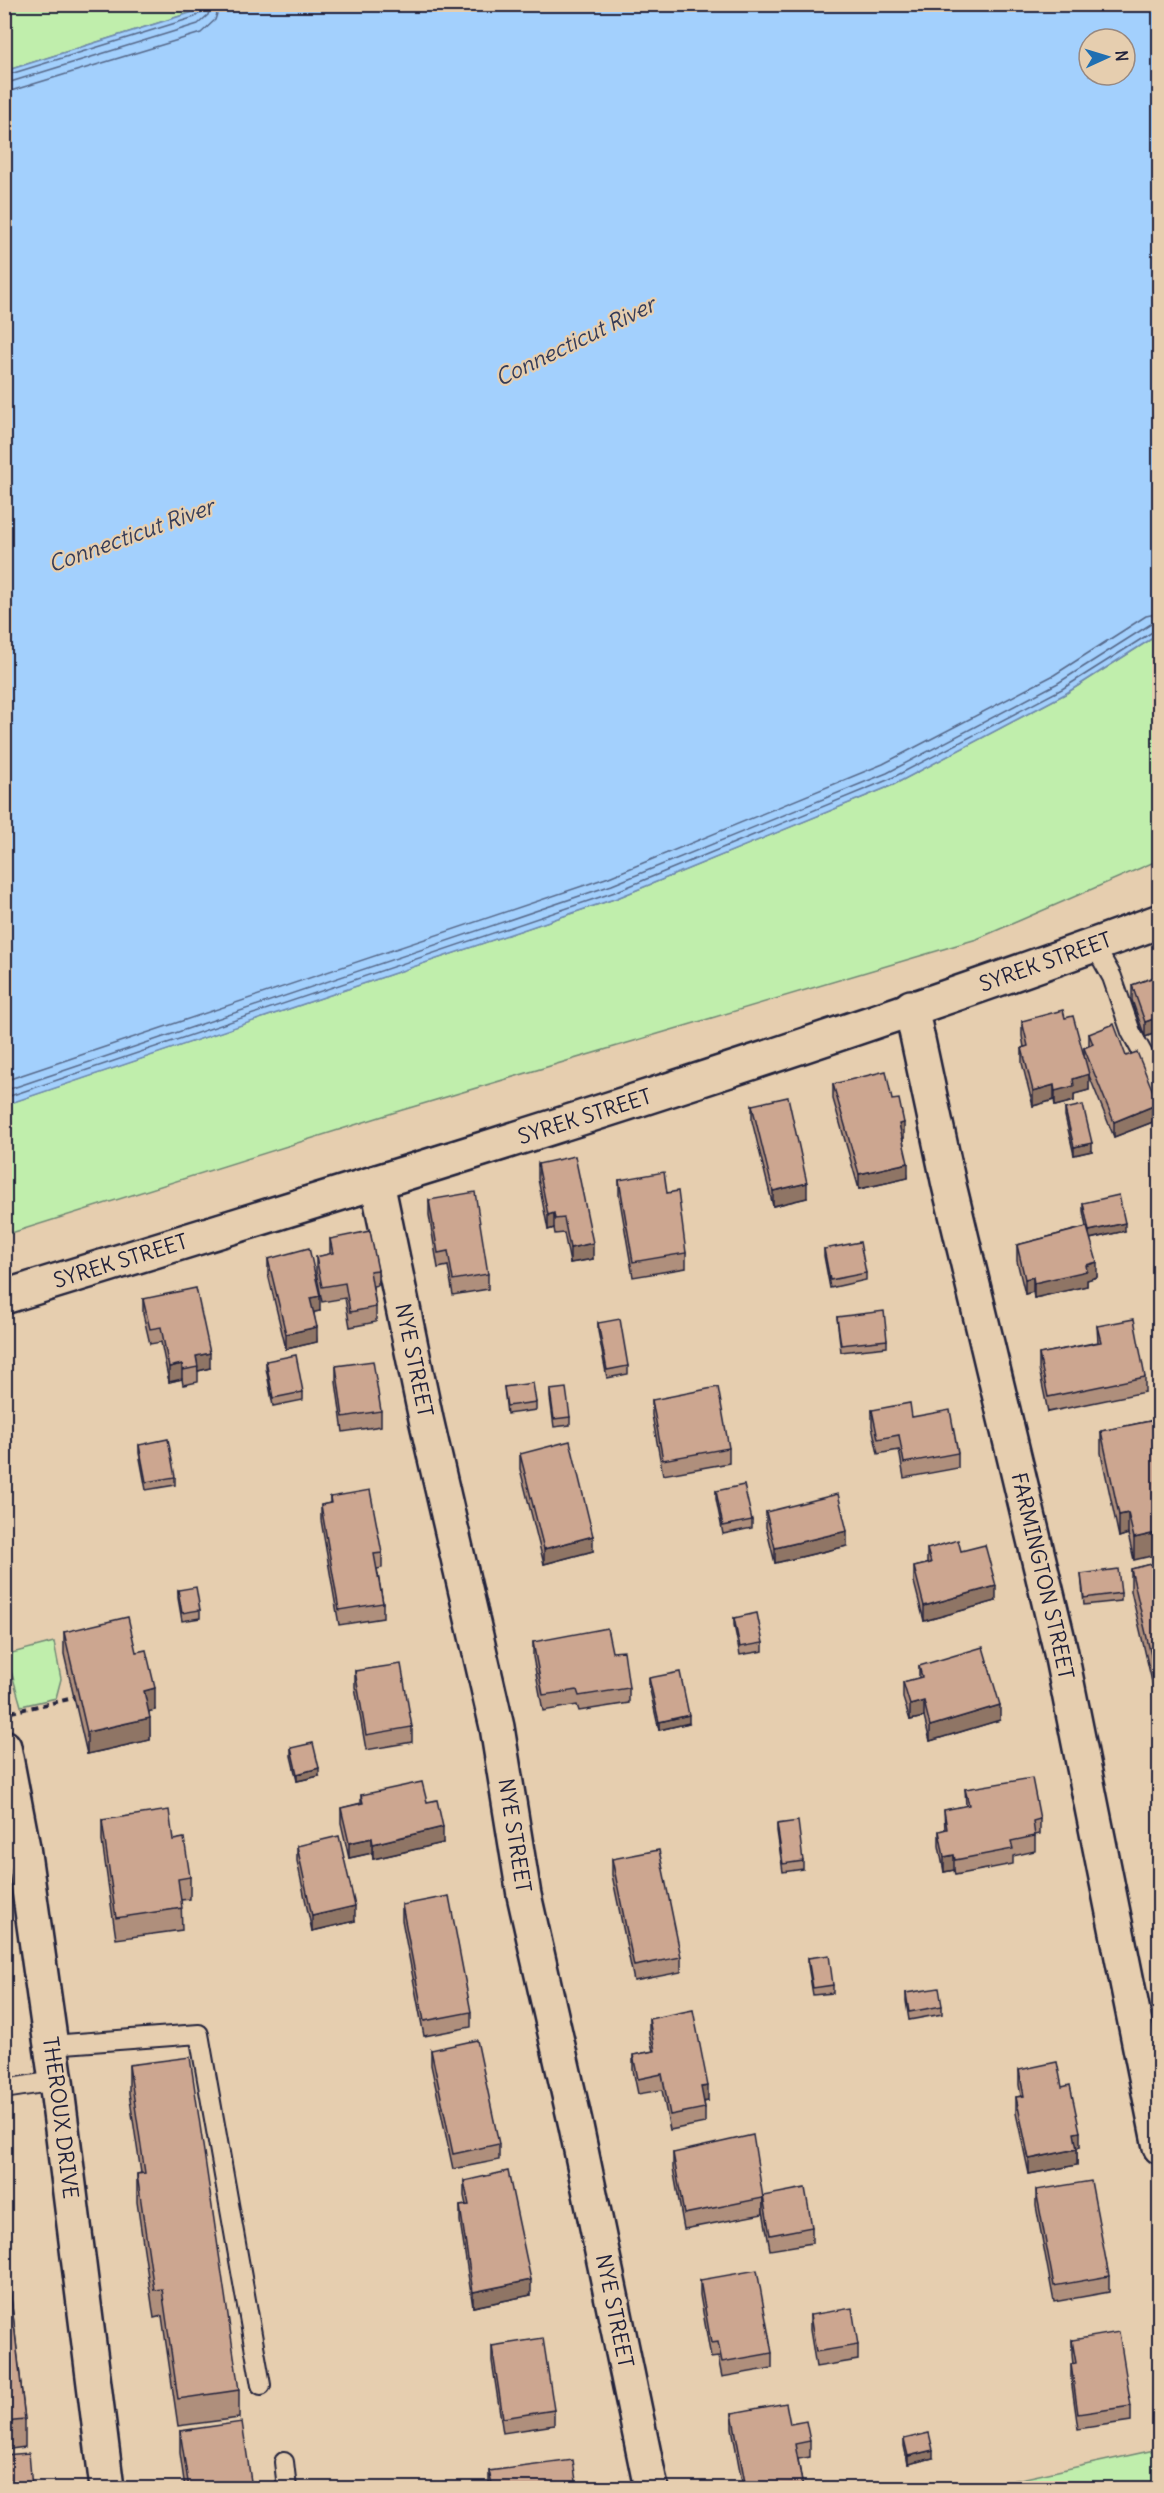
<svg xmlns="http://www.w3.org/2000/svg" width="1164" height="2493" font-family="Delius,sans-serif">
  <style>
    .green { fill: #c0eeac; stroke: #718874; stroke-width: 1.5 }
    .water { fill: #a3d0fd; stroke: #6f8aaf; stroke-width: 1.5; fill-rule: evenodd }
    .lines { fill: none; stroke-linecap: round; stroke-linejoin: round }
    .shore { stroke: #566889; stroke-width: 1.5 }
    .service-casing { stroke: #22223b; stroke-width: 22 }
    .minor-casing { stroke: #22223b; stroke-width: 38 }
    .secondary-casing { stroke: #22223b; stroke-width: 38 }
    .path { stroke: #22223b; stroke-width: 4; stroke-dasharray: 6 4.5; stroke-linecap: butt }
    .service { stroke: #e6ceaf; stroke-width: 18 }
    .minor { stroke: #e6ceaf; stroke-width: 33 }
    .secondary { stroke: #e6ceaf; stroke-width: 33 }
    .wall { fill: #af8f7c; stroke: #22223b; stroke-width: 1.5 }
    .shaded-wall { fill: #8f7465; stroke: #22223b; stroke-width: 1.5 }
    .building { fill: #cca690; stroke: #22223b; stroke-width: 1.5 }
    .labels { text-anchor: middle; stroke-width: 4.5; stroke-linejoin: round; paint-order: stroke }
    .street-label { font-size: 21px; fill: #22223b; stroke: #e6ceaf }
    .water-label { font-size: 22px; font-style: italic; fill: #353c58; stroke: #e6ceaf }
  </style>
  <rect width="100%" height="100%" fill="#e6ceaf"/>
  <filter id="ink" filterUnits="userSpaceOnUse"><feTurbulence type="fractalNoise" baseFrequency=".0167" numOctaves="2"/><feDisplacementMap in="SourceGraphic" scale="12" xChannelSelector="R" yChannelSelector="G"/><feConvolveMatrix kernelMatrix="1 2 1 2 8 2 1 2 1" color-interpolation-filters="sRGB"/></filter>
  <g filter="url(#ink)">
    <g class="green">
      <polygon points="5,5 199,5 193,12 5,71"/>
      <polygon points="1159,634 1159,860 977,939 399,1111 5,1235 4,1105 617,898 893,785 1065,694"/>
      <polygon points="54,1642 61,1679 56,1698 21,1706 7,1657 8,1654"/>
      <polygon points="1159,2449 1159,2488 979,2488"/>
    </g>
    <path class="water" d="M199 5H1159V634L1065 694 893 785 617 898 5 1105V71L193 12ZM1089 39H1125V75H1089Z"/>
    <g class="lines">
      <g class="shore">
        <polyline points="4,76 195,17 203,10 203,4"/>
        <polyline points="4,84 198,24 208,15 211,4"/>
        <polyline points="4,93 201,33 215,20 220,4"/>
        <polyline points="4,1081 609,877 883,764 1054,675 1146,616 1160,613"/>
        <polyline points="4,1091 612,885 887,773 1058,683 1151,624 1160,622"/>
        <polyline points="4,1098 615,892 890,779 1062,689 1154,631 1160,629"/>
      </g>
      <defs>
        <g id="service">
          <polyline points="1094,945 1112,977 1131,1032 1155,1076 1160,1089"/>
          <polyline points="51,2045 199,2034 261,2385"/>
          <polyline points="4,2089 56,2081"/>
          <polyline points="284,2462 287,2488"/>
        </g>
        <g id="minor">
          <path id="s1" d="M911 1007 949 1185 1060 1648 1160 2147"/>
          <path id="s2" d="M377 1182 426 1419 497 1727 524 1895 576 2126 651 2488"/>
          <path id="s3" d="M4 1747 23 1847 56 2081 107 2488"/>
        </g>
        <g id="secondary">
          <path id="s4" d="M4 1297C391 1178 780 1061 1160 921"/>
        </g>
      </defs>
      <use href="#service" class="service-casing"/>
      <use href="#minor" class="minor-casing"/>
      <use href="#secondary" class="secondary-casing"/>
      <polyline class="path" points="11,1712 74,1698"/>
      <use href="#service" class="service"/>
      <use href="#minor" class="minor"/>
      <use href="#secondary" class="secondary"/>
    </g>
    <g class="wall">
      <polygon points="1160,975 1160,1043 1156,1033 1145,1037 1132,1000 1132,985"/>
      <polygon points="1065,1018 1084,1058 1084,1048 1089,1046 1089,1034 1126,1056 1158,1120 1114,1137 1088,1073 1089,1090 1074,1094 1074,1101 1055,1106 1054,1100 1033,1106 1022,1063 1022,1048 1024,1047 1022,1036 1022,1021"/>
      <polygon points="833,1084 892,1100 904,1138 903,1139 908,1178 859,1189 833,1099"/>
      <polygon points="752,1105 807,1198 773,1206 752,1121"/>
      <polygon points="1065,1109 1092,1151 1074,1155 1065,1116"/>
      <polygon points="538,1164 593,1259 570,1263 564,1233 555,1234 554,1228 548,1230 538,1179"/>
      <polygon points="619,1180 667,1193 686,1253 686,1268 633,1277 619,1195"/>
      <polygon points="429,1200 488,1274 488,1289 453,1295 448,1266 438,1268 429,1215"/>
      <polygon points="1083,1203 1125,1231 1090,1239 1097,1277 1087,1280 1087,1286 1034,1298 1033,1292 1025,1294 1017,1261 1017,1245 1086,1227 1083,1211"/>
      <polygon points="330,1239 378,1270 378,1285 373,1286 376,1307 376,1322 350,1327 345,1298 322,1302 316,1272 316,1257 330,1254"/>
      <polygon points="824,1249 866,1273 866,1280 830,1288 824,1256"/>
      <polygon points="268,1259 320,1311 314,1312 317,1342 286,1349 268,1274"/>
      <polygon points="143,1299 210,1368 198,1371 198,1382 183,1385 182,1379 169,1382 161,1342 150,1344 143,1314"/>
      <polygon points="837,1317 887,1340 887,1347 841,1352"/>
      <polygon points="598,1323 628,1366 628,1374 607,1378 598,1331"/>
      <polygon points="1097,1326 1145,1377 1145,1392 1048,1412 1039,1369 1039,1354 1098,1342"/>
      <polygon points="266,1361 303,1392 303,1400 273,1406 266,1368"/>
      <polygon points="336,1366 381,1411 381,1426 343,1432 336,1382"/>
      <polygon points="504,1387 536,1402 536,1410 507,1414"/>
      <polygon points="550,1390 570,1417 570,1425 554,1427 550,1397"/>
      <polygon points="652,1400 729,1448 729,1463 663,1475 652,1415"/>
      <polygon points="872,1410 912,1417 958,1453 958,1468 904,1478 899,1450 878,1454 872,1426"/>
      <polygon points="1160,1419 1134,1560 1128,1534 1119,1537 1101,1453 1101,1431"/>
      <polygon points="139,1445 175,1477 175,1485 146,1490 139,1453"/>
      <polygon points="520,1454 593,1551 544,1564 520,1469"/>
      <polygon points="716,1491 752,1520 752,1528 723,1534 716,1499"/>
      <polygon points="330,1497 382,1553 382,1568 377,1569 383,1603 383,1618 339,1625 321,1520 321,1505 330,1503"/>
      <polygon points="766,1512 847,1546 775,1563 766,1527"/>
      <polygon points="927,1549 996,1601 924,1621 914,1582 914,1567 927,1564"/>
      <polygon points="1160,1562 1160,1699 1156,1699 1131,1591 1131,1569"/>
      <polygon points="1081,1574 1121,1593 1121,1601 1084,1605"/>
      <polygon points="178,1590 200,1610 200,1618 182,1621 178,1598"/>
      <polygon points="734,1618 763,1643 763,1651 740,1655 734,1625"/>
      <polygon points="64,1632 136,1652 155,1710 149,1711 150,1740 87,1754 64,1654"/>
      <polygon points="533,1642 612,1652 629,1688 629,1703 579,1711 577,1705 543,1711 533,1657"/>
      <polygon points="919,1666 1000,1720 930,1741 924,1717 910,1720 903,1698 903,1682 919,1678"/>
      <polygon points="355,1671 412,1727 412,1742 366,1750 355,1687"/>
      <polygon points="649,1678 689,1723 659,1730 649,1686"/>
      <polygon points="1160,1734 1160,1767 1156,1750 1156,1735"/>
      <polygon points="291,1748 319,1776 297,1781 291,1756"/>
      <polygon points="965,1789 1040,1819 1040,1834 1035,1835 1035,1851 1013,1856 1013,1864 955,1875 954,1870 944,1872 939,1846 939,1831 945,1830 944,1810 966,1806"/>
      <polygon points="361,1795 427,1802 443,1843 373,1859 372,1853 349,1858 341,1823 341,1808 361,1803"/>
      <polygon points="102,1820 190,1877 190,1899 181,1900 182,1930 116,1939 102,1841"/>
      <polygon points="777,1824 803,1861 803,1869 783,1872 777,1831"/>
      <polygon points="297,1846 355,1921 312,1931 297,1861"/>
      <polygon points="612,1859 681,1957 681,1972 634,1981 612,1875"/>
      <polygon points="402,1905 471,2012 471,2027 424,2036 402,1920"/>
      <polygon points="808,1958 833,1985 833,1993 813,1995 808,1965"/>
      <polygon points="906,1993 942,2006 942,2014 909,2020 906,2001"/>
      <polygon points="649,2019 708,2101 704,2102 705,2108 705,2123 670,2130 662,2090 638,2094 633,2070 633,2055 653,2051 649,2034"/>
      <polygon points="431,2050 499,2144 499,2160 453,2169 431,2065"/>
      <polygon points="129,2065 239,2390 239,2418 178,2426 162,2316 154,2318 137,2202 137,2174 141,2173 129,2093"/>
      <polygon points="1019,2070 1080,2147 1077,2148 1077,2165 1029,2174 1016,2113 1016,2097 1021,2096 1019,2085"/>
      <polygon points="673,2153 763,2198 763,2214 684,2229 673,2168"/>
      <polygon points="464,2181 531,2295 473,2307 460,2221 460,2206 466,2205 464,2196"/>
      <polygon points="1036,2190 1109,2276 1109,2292 1054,2302 1036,2206"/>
      <polygon points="763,2196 812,2227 812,2243 770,2250 763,2211"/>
      <polygon points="4,2236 25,2420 25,2447 4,2450"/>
      <polygon points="700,2280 772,2353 772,2368 722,2377 718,2357 711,2358 700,2295"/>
      <polygon points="810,2315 858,2345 858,2360 816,2367 810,2330"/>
      <polygon points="1072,2340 1131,2406 1131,2421 1078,2429 1071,2379 1071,2364 1073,2364 1072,2355"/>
      <polygon points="492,2346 554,2410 554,2425 503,2433 492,2361"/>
      <polygon points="732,2413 790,2424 810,2441 810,2457 798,2459 803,2488 743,2488 732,2428"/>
      <polygon points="180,2431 252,2488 185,2488 180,2453"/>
      <polygon points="904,2439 933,2458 908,2464 904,2446"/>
      <polygon points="489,2471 577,2488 489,2488"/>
    </g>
    <g class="shaded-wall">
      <polygon points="1156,1018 1156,1033 1145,1037 1145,1022"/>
      <polygon points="1089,1074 1089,1090 1074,1094 1074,1101 1055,1106 1055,1091 1073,1079"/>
      <polygon points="1054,1085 1054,1100 1033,1106 1033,1091"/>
      <polygon points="1158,1104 1158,1120 1114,1137 1114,1122"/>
      <polygon points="904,1123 904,1138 899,1140 899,1124"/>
      <polygon points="1092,1143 1092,1151 1074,1155 1074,1147"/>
      <polygon points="908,1163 908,1178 859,1189 859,1174"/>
      <polygon points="807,1183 807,1198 773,1206 773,1191"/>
      <polygon points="554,1213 554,1228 548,1230 548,1215"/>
      <polygon points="1125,1223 1125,1231 1089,1239 1089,1231"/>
      <polygon points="593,1243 593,1259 570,1263 570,1248"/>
      <polygon points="1097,1262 1097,1277 1087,1280 1087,1286 1034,1298 1034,1283"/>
      <polygon points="1033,1277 1033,1292 1025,1294 1025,1279"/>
      <polygon points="320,1296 320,1311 310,1313 310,1298"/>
      <polygon points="317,1327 317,1342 286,1349 286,1334"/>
      <polygon points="210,1353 210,1368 198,1371 196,1356"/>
      <polygon points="182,1364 182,1379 169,1382 169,1367"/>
      <polygon points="1128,1513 1128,1534 1119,1537 1119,1515"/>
      <polygon points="847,1531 847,1546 775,1563 775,1548"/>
      <polygon points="1160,1532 1160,1554 1134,1560 1134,1538"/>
      <polygon points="593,1536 593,1551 544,1564 544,1549"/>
      <polygon points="996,1586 996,1601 924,1621 924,1606"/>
      <rect x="1156" y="1677" width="4" height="22"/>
      <polygon points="155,1688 155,1710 144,1713 144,1691"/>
      <polygon points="924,1701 924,1717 910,1720 910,1705"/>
      <polygon points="1000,1705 1000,1720 930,1741 930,1726"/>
      <polygon points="689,1715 689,1723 659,1730 659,1722"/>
      <polygon points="150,1718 150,1740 87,1754 87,1732"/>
      <polygon points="319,1768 319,1776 297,1781 297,1774"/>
      <polygon points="443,1827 443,1843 373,1859 373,1844"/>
      <polygon points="372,1838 372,1853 349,1858 349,1843"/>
      <polygon points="954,1855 954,1870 944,1872 944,1857"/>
      <polygon points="355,1906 355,1921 312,1931 312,1916"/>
      <polygon points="708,2086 708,2101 701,2102 701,2087"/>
      <polygon points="1080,2132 1080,2147 1074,2149 1074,2133"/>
      <polygon points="1077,2149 1077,2165 1029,2174 1029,2159"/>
      <polygon points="531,2280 531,2295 473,2307 473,2292"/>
      <polygon points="933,2450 933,2458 908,2464 908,2456"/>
    </g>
    <g class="building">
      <polygon points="1160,975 1160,1028 1156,1018 1145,1022 1132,985"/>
      <polygon points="1063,1010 1065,1018 1073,1016 1089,1074 1073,1079 1074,1086 1055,1091 1054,1085 1033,1091 1022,1048 1028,1046 1022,1021"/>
      <polygon points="1114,1024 1126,1056 1137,1052 1158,1104 1114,1122 1084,1048 1093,1044 1089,1034"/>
      <polygon points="886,1071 892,1100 899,1099 904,1123 899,1124 908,1163 859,1174 833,1084"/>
      <polygon points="788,1097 807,1183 773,1191 752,1105"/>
      <polygon points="1083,1105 1092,1143 1074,1147 1065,1109"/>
      <polygon points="575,1156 593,1243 570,1248 564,1218 555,1219 554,1213 548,1215 538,1164"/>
      <polygon points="664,1172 667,1193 678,1191 686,1253 633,1262 619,1180"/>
      <polygon points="475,1192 488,1274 453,1280 448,1251 438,1253 429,1200"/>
      <polygon points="1119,1195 1125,1223 1089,1231 1083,1203"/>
      <polygon points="1087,1227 1097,1262 1086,1265 1087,1271 1034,1283 1033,1277 1025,1279 1017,1245"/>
      <polygon points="370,1231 378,1270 370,1271 376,1307 350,1312 345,1283 322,1287 316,1257 333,1253 330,1239"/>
      <polygon points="860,1242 866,1273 830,1280 824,1249"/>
      <polygon points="309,1248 320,1296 310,1298 317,1327 286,1334 268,1259"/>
      <polygon points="196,1288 210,1353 196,1356 198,1367 183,1370 182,1364 169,1367 161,1327 150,1329 143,1299"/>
      <polygon points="884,1311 887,1340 841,1345 837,1317"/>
      <polygon points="620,1319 628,1366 607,1370 598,1323"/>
      <polygon points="1134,1319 1145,1377 1048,1397 1039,1354 1101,1342 1097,1326"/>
      <polygon points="296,1355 303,1392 273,1398 266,1361"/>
      <polygon points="373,1361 381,1411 343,1417 336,1366"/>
      <polygon points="533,1383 536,1402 507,1406 504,1387"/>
      <polygon points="718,1387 729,1448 663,1460 652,1400"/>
      <polygon points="566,1388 570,1417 554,1419 550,1390"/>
      <polygon points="910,1403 912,1417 950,1410 958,1453 904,1463 899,1435 878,1439 872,1410"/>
      <polygon points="1160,1419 1160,1532 1134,1538 1128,1513 1119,1515 1101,1431"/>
      <polygon points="168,1439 175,1477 146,1482 139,1445"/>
      <polygon points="570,1441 593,1536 544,1549 520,1454"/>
      <polygon points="744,1485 752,1520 723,1526 716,1491"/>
      <polygon points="370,1490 382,1553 374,1554 383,1603 339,1610 321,1505 331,1503 330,1497"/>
      <polygon points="838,1494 847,1531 775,1548 766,1512"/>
      <polygon points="958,1540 961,1551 985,1545 996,1586 924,1606 914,1567 931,1563 927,1549"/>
      <polygon points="1160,1562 1160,1677 1156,1677 1131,1569"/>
      <polygon points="1118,1569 1121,1593 1084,1598 1081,1574"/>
      <polygon points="196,1587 200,1610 182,1613 178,1590"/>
      <polygon points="757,1613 763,1643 740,1647 734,1618"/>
      <polygon points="128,1617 136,1652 146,1650 155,1688 144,1691 150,1718 87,1732 64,1632"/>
      <polygon points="607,1628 612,1652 624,1651 629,1688 579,1696 577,1690 543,1695 533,1642"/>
      <polygon points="983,1647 1000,1705 930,1726 924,1701 910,1705 903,1682 922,1677 919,1666"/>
      <polygon points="401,1664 412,1727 366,1735 355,1671"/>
      <polygon points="680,1672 689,1715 659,1722 649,1678"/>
      <polygon points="1160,1734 1160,1752 1156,1735"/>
      <polygon points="313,1743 319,1768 297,1774 291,1748"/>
      <polygon points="1032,1778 1040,1819 1033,1821 1035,1836 1011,1841 1013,1849 955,1860 954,1855 944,1857 939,1831 947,1829 944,1810 969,1805 965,1789"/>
      <polygon points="422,1782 427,1802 437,1800 443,1827 373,1844 372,1838 349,1843 341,1808 363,1803 361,1795"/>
      <polygon points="169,1810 173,1840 184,1838 190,1877 178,1879 182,1908 116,1918 102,1820"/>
      <polygon points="798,1821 803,1861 783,1864 777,1824"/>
      <polygon points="339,1836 355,1906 312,1916 297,1846"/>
      <polygon points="659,1850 681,1957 634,1966 612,1859"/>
      <polygon points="449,1896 471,2012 424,2021 402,1905"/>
      <polygon points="829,1955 833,1985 813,1988 808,1958"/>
      <polygon points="939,1988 942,2006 909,2012 906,1993"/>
      <polygon points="693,2010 708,2086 701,2087 705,2108 670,2115 662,2074 638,2079 633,2055 655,2051 649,2019"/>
      <polygon points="477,2040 499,2144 453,2154 431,2050"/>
      <polygon points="190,2057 239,2390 178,2399 162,2289 154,2290 137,2174 145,2173 129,2065"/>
      <polygon points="1057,2062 1062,2087 1070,2085 1080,2132 1074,2133 1077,2149 1029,2159 1016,2097 1024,2096 1019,2070"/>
      <polygon points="753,2135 763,2198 684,2214 673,2153"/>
      <polygon points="508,2171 531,2280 473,2292 460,2206 469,2205 464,2181"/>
      <polygon points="1091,2181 1109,2276 1054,2286 1036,2190"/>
      <polygon points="805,2188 812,2227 770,2235 763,2196"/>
      <polygon points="4,2236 25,2420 4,2422"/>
      <polygon points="757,2270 772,2353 722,2362 718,2342 711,2343 700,2280"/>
      <polygon points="852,2308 858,2345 816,2352 810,2315"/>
      <polygon points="1119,2332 1131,2406 1078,2414 1071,2364 1076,2363 1072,2340"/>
      <polygon points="543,2338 554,2410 503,2418 492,2346"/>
      <polygon points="786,2403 790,2424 806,2421 810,2441 795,2444 803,2488 746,2488 732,2413"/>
      <polygon points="242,2422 252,2488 189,2488 180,2431"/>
      <polygon points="929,2433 933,2450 908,2456 904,2439"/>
      <polygon points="29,2453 32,2488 4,2488 4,2455"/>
      <polygon points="573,2460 577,2488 493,2488 489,2471"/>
    </g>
  </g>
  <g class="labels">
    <g class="street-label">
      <text dy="7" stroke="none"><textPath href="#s4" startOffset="1094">SYREK STREET</textPath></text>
      <text dy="7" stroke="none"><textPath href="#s4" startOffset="608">SYREK STREET</textPath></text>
      <text dy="7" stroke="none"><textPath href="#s4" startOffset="122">SYREK STREET</textPath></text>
      <text dy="7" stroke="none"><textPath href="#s2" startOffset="182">NYE STREET</textPath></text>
      <text dy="7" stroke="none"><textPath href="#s1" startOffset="584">FARMINGTON STREET</textPath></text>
      <text dy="7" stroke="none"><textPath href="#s2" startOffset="668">NYE STREET</textPath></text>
      <text dy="7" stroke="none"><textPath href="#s3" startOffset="375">THEROUX DRIVE</textPath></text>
      <text dy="7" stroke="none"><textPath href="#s2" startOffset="1154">NYE STREET</textPath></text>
    </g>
    <g class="water-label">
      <text transform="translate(575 341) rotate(-26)" y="8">Connecticut River</text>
      <text transform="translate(131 535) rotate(-20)" y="8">Connecticut River</text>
    </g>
  </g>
  <rect width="1164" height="2493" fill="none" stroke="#e6ceaf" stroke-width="24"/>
  <rect x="12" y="12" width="1140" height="2469" fill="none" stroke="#22223b" stroke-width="2" filter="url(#ink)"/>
  <g transform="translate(1107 57) rotate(86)"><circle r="28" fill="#e6ceaf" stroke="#988981" stroke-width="1.5"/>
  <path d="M0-4.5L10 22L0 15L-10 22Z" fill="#1f6fb2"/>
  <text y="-9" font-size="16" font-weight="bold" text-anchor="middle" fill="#22223b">N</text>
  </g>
</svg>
